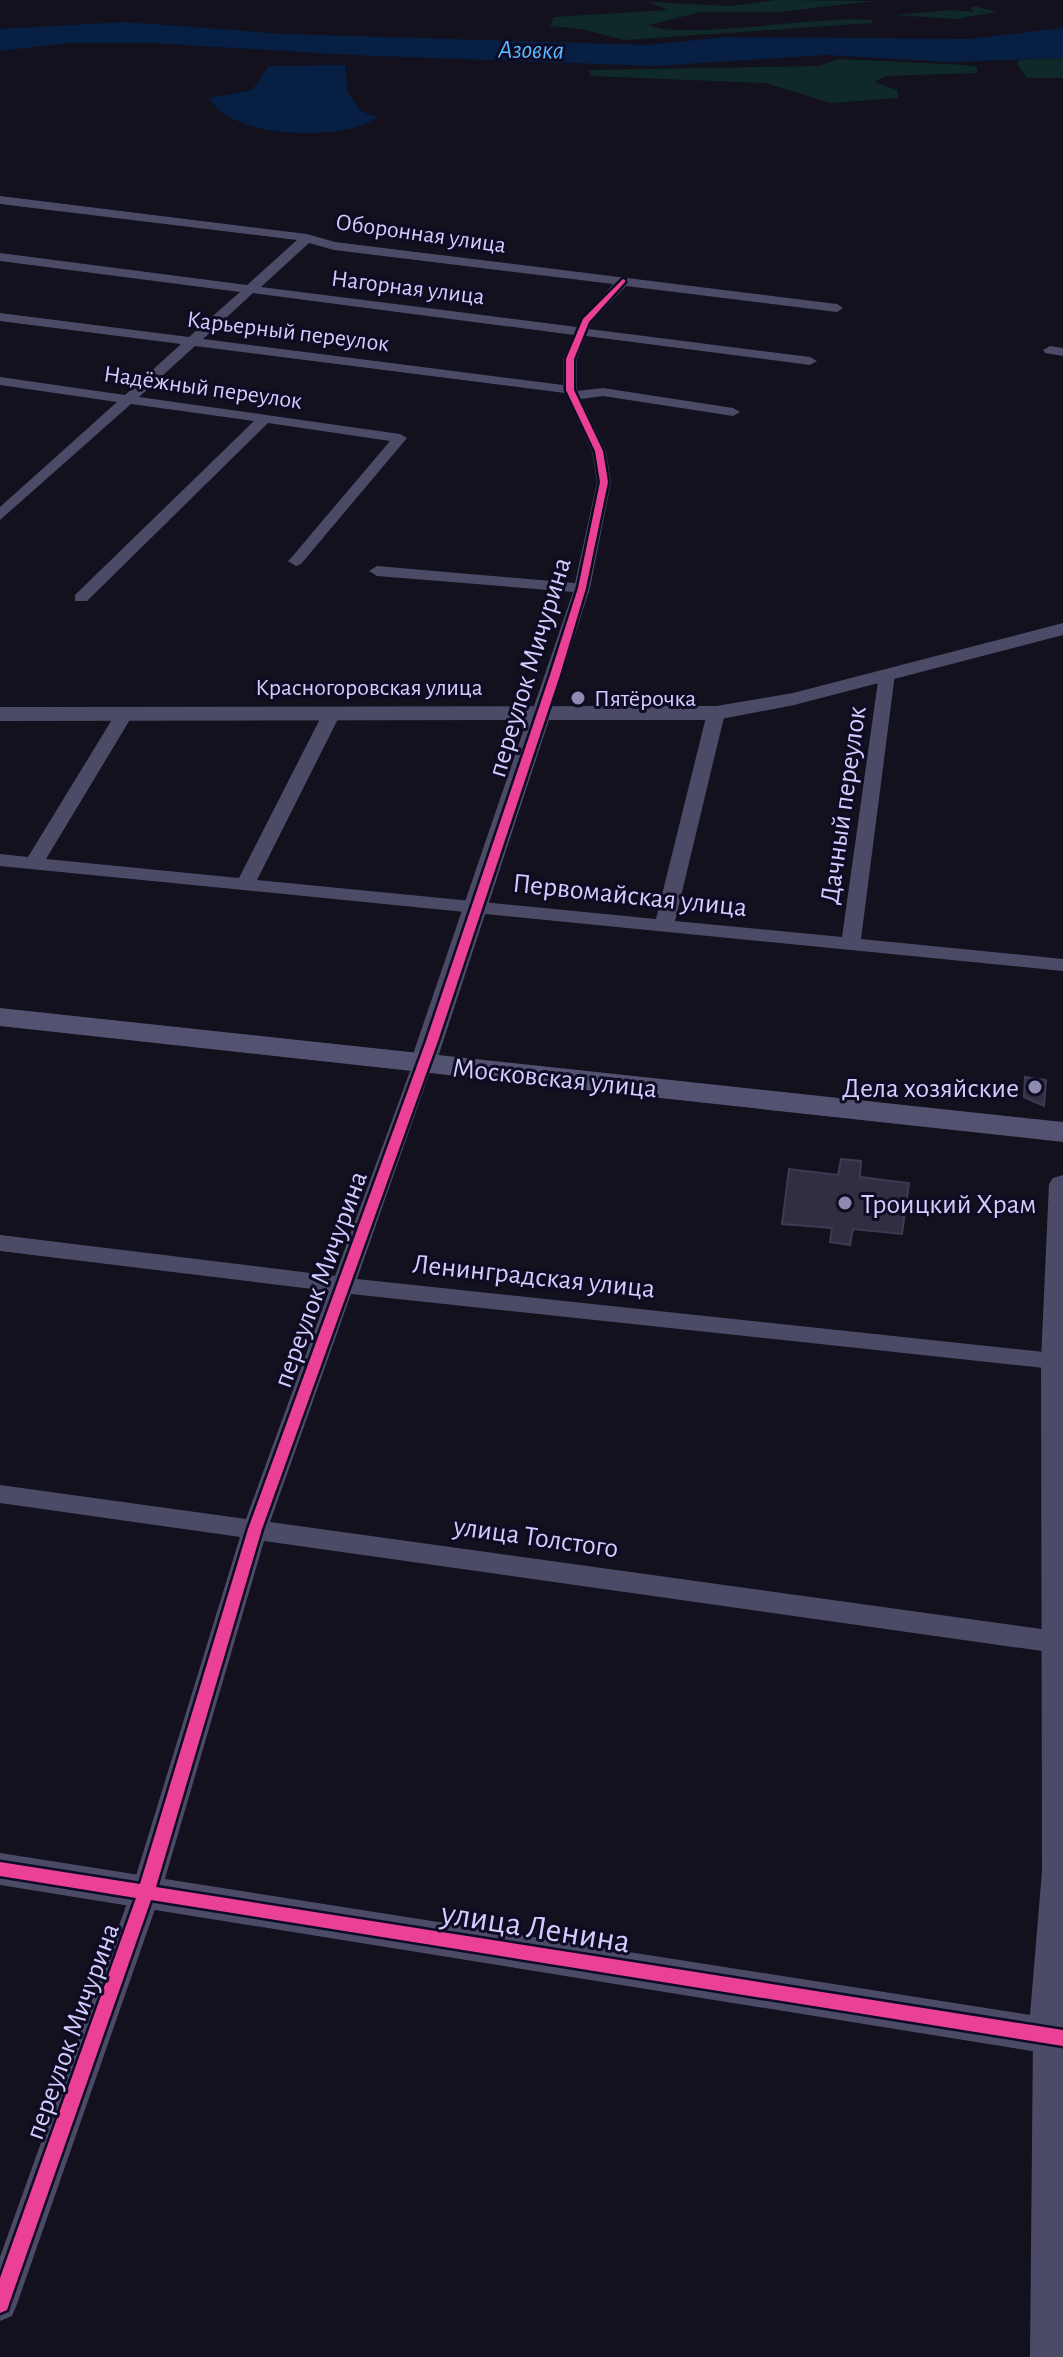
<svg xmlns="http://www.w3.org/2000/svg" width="1063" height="2357" font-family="'Alegreya Sans',sans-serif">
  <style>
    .green { fill: #0f2929 }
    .water { fill: #071f43 }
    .building { fill: #302e40; stroke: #3d3a52; stroke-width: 2 }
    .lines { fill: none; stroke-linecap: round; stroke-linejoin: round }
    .minor { fill: #4b4b67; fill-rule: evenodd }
    .tertiary { fill: #4b4b67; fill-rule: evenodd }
    .secondary { fill: #535271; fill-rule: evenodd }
    .cycleway-casing { stroke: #0e0b23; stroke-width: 5 }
    .cycleway { fill: #ea4096; fill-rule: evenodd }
    .poi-dot { fill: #8e8bb0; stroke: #0e0b23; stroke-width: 3 }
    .labels { text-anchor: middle; stroke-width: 6; stroke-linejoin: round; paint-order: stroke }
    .far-street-label { font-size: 24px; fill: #d1cdff; stroke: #0e0b23 }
    .far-poi-label { font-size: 24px; fill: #d1cdff; stroke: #0e0b23; text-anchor: start }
    .far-water-label { font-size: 26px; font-style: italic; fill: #5bb9ff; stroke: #0e0b23 }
    .street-label { font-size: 28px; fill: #d1cdff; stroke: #0e0b23 }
    .poi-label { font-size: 28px; fill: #d1cdff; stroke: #0e0b23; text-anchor: end }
    .near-street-label { font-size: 34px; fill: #d1cdff; stroke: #0e0b23 }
  </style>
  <rect width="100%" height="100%" fill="#12111d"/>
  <g class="green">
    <path d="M776 0 875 1 778 12H701L649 25C676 41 825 15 872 20V23L624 40 581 29 550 26 554 17 668 10 649 2 730 6Z"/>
    <polygon points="974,6 997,12 956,19 894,15 951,10 975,12 970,8"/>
    <polygon points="1063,58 1063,78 1027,78 1017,65 1019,60"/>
    <polygon points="838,59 965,65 977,67 977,73 885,76 875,82 897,90 898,98 831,103 765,83 591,76 588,70 819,66"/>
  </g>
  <g class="water">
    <polygon points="124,22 285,34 647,45 726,37 967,39 1063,28 1063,58 950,62 827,55 655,66 352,55 152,43 67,43 0,51 0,29"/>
    <path d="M345 65 348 92 360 111 377 117C346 143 227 138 210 98L252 90 269 66Z"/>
  </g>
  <g class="building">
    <polygon points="1025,1077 1046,1080 1044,1106 1024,1097"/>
    <polygon points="841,1159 861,1161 860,1177 909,1183 902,1234 853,1229 850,1245 830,1242 832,1228 782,1224 789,1169 838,1175"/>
  </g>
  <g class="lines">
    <g class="minor">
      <path d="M0 196 307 234 335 242 837 304 843 308 837 312 626 286 592 322 589 329 810 357 817 361 810 365 586 336 577 359V391L603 388 733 408 740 412 733 416 603 396 581 399 606 451 611 482 590 588 550 712 541 717 532 712 573 592 377 576 369 571 377 566 575 583 597 482 592 451 565 393 195 346 139 397 400 434 407 438 301 564 296 566 288 561 291 558 390 441 268 423 87 601H75V595L254 421 131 404 0 520V507L117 402 0 385V377L125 395 181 344 0 321V313L189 337 240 292 0 261V253L247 285 297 240 0 204ZM309 243 334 250 613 284 577 327 261 287ZM253 293 574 335 563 359V385L203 339Z"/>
      <polygon points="1050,346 1063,348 1063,356 1045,353 1043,350"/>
      <polygon points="887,669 895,674 861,939 1063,959 1063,971 0,866 0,854 28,857 116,713 125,708 134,713 46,859 239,878 323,713 332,708 341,713 257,880 656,919 707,713 716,708 725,713 675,921 842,937 879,674"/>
      <polygon points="423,1057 433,1063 357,1279 1063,1354 1063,1370 351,1294 270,1522 1063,1632 1063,1654 264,1541 161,1892 17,2304 12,2316 0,2321 0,2257 131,1892 240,1537 0,1503 0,1485 246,1519 329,1291 0,1251 0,1235 335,1276 413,1063"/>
      <polygon points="1048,2021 1059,2025 1063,2034 1063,2357 1030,2357 1033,2035 1037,2025"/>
    </g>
    <g class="tertiary">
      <polygon points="1063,623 1063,635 794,705 716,720 549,720 436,1063 432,1069 414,1069 410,1063 527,720 0,721 0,707 716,706 793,693"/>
      <polygon points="1063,1175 1063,2056 0,1885 0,1853 1030,2015 1042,1871 1041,1360 1049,1184 1053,1178"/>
    </g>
    <polygon class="secondary" points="0,1008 1063,1122 1063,1142 0,1026"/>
    <defs>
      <polygon id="cycleway" points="623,279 625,280 625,282 589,322 574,359 574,390 603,451 608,482 586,588 560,675 438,1041 262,1529 156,1887 1063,2030 1063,2046 151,1900 9,2304 7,2310 0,2313 0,2278 136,1898 0,1876 0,1862 140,1884 248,1529 426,1041 550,675 578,588 600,482 595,451 566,390 566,359 583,319"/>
    </defs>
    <use href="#cycleway" class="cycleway-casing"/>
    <use href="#cycleway" class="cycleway"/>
  </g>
  <g class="poi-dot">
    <circle cx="578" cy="698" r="8"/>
    <circle cx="1035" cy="1087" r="8"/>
    <circle cx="845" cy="1203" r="8"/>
  </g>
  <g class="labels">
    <g class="far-street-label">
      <text transform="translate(421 233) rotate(8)" y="8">Оборонная улица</text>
      <text transform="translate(408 287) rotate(7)" y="8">Нагорная улица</text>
      <text transform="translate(288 331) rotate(7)" y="8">Карьерный переулок</text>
      <text transform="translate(203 387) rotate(8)" y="8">Надёжный переулок</text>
      <text x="369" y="695">Красногоровская улица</text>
    </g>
    <g class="far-poi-label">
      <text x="594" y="706">Пятёрочка</text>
    </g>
    <g class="far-water-label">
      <text transform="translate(531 49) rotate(1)" y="9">Азовка</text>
    </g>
    <g class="street-label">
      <text transform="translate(528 667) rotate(-73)" y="10">переулок Мичурина</text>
      <text transform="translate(842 805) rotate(-82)" y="10">Дачный переулок</text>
      <text transform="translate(630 894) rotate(6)" y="10">Первомайская улица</text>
      <text transform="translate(555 1077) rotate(6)" y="10">Московская улица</text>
      <text transform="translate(534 1275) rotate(6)" y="10">Ленинградская улица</text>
      <text transform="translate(319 1279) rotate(-70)" y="10">переулок Мичурина</text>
      <text transform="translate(536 1536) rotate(8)" y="10">улица Толстого</text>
      <text transform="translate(71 2031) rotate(-70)" y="10">переулок Мичурина</text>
    </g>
    <g class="poi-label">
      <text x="1019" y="1097">Дела хозяйские</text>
      <text x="861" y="1213" text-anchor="start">Троицкий Храм</text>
    </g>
    <g class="near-street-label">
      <text transform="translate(536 1926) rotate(9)" y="12">улица Ленина</text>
    </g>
  </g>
</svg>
